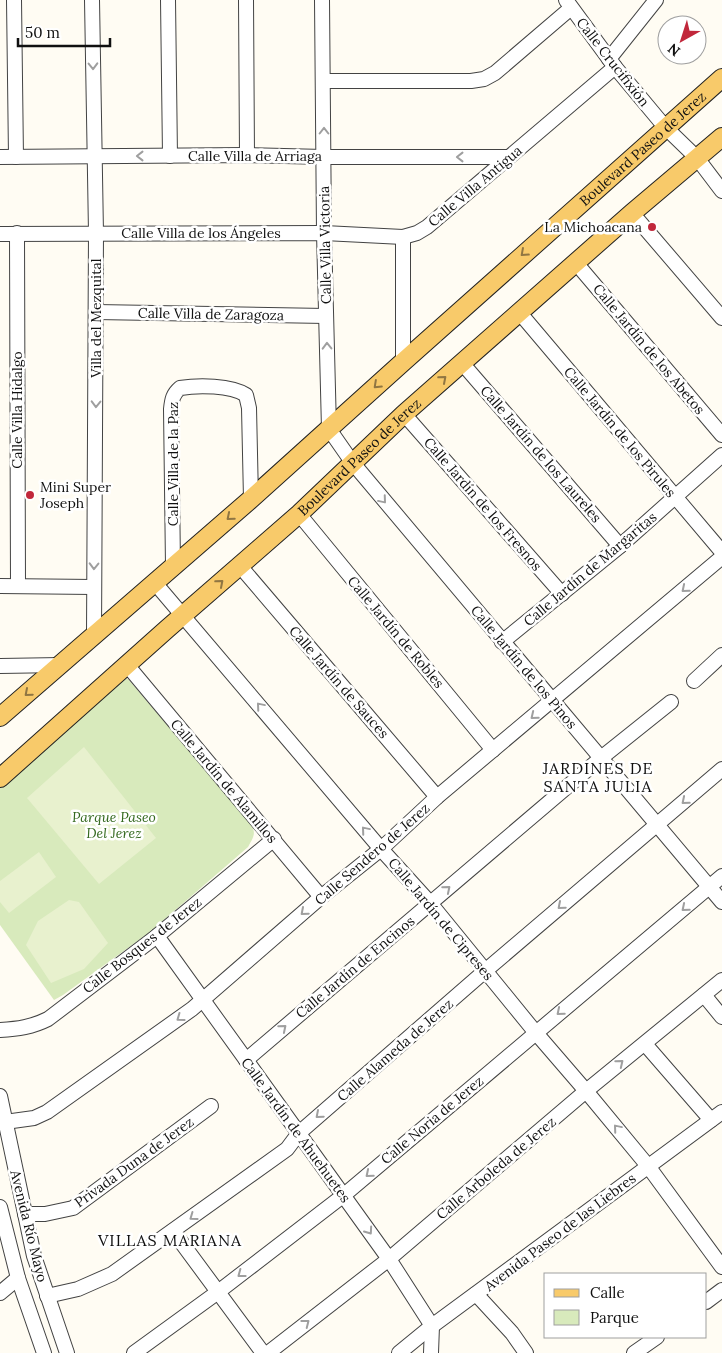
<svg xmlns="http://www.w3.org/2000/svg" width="722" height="1353" font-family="Lora,serif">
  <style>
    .green { fill: #d8eabc }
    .pitch { fill: #e8f1ce }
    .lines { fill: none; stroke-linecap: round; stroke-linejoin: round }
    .minor-casing { stroke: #434343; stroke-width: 16 }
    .major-casing { stroke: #212121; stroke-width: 20 }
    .minor { stroke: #fff; stroke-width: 14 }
    .major { stroke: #f8ca6a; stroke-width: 18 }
    .oneway { stroke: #9f9f9f }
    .oneway2 { stroke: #907642 }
    .poi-dot { fill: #c1273b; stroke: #fff; stroke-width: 2 }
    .labels { text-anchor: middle; stroke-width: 5; stroke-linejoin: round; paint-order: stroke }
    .street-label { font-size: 14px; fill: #101010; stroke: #fff }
    .poi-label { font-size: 14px; fill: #101010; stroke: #fff; text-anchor: end }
    .park-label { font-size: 14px; font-style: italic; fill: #34691f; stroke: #fff }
    .quarter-label { font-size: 16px; letter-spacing: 1px; fill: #101010; stroke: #fff }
  </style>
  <rect width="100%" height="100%" fill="#fffcf3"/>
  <path class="green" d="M122 679H128L247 818C256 832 256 833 248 847L150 932 63 995 54 1000 0 925V786Z"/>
  <g class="pitch">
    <polygon points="84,747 156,838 99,884 27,798"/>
    <polygon points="39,852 56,877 9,913 0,902 0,881"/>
    <polygon points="69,900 79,902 108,943 84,969 51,983 26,945 38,921"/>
  </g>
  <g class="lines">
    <defs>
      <g id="minor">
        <polyline points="14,0 16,157"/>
        <polyline points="92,0 96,233 94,636"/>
        <polyline points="168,0 170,156"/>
        <polyline points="246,0 247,155"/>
        <polyline points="322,0 324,233 329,429 352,462 722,902"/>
        <polyline points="566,0 615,67 665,127 697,158 722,191"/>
        <polyline points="609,59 656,0"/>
        <polyline points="323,81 471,81 484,79 495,73 571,8"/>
        <polyline points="0,157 247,155 324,157 509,157"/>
        <polyline points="632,213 722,318"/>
        <polyline points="17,233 18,586"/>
        <polyline points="0,234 324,233 403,237 417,233 427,227 615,67"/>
        <polyline points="576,263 722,435"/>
        <polyline points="96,312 326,316"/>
        <polyline points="519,312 722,552"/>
        <polyline points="403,362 403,237"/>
        <polyline points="462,363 620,546"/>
        <polyline points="404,414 562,594"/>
        <polyline points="299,514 493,750"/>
        <path d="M173 566 171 409C172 399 173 394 180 388 198 385 231 385 246 395L249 408 251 499"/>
        <polyline points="240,566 437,797"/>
        <polyline points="155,583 381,849 430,903 536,1033 586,1091 648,1166 722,1267"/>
        <polyline points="0,586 94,587"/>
        <polyline points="502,642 620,546 722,455"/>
        <polyline points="127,665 321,897"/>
        <polyline points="0,666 61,665"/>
        <polyline points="694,681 722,655"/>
        <polyline points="157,936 389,1259 432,1326 431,1353"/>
        <polyline points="704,995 722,1017"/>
        <path d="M0 1030C18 1029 32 1027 48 1019L157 936 274 839"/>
        <polyline points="645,1044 711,1120"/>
        <polyline points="246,1060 601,758 671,702"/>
        <polyline points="0,1096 34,1256 67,1353"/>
        <polyline points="5,1122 34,1118 47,1112 192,1009 321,897 381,849 437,797 722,557"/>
        <polyline points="0,1207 18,1278 44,1353"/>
        <polyline points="25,1214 45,1214 73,1208 211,1106"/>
        <polyline points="173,1231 263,1353"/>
        <polyline points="0,1293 18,1278"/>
        <polyline points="476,1294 512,1333 526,1353"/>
        <polyline points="47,1296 78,1289 112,1274 287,1149 299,1133 485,971 722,769"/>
        <polyline points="706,1302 722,1290"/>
        <polyline points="134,1353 218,1292 344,1195 722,876"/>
        <polyline points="268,1353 389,1259 586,1091 722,980"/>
        <polyline points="399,1353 432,1326 722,1112"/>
        <polyline points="634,1353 657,1337"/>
      </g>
      <g id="major">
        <path id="s1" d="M0 717 251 499 403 362 722 78"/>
        <path id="s2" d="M0 778 167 629 299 514 404 414 632 213 722 137"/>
      </g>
    </defs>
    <use href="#minor" class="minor-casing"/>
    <use href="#major" class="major-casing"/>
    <use href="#minor" class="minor"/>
    <use href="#major" class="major"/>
  </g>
  <defs><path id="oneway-chevron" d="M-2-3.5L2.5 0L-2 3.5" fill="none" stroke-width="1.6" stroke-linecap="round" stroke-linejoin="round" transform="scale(1.25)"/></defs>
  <g class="oneway">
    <use href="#oneway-chevron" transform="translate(93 66) rotate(89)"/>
    <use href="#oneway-chevron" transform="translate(324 131) rotate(-90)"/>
    <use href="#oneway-chevron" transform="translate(140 156) rotate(-180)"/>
    <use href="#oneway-chevron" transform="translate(460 157) rotate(180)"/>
    <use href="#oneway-chevron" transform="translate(327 346) rotate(-91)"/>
    <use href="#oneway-chevron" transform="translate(96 404) rotate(91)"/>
    <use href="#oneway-chevron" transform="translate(383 500) rotate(50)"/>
    <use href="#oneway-chevron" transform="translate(94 566) rotate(91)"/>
    <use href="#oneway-chevron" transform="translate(685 589) rotate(140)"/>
    <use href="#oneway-chevron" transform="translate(260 706) rotate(-130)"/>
    <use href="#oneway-chevron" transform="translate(534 716) rotate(141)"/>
    <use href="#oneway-chevron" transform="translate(685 801) rotate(140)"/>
    <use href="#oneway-chevron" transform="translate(365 830) rotate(-130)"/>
    <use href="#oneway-chevron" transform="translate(447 889) rotate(-40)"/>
    <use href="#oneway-chevron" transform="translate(561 906) rotate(139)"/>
    <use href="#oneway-chevron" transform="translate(685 908) rotate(140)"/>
    <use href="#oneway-chevron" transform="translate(304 912) rotate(139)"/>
    <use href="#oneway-chevron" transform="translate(560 1012) rotate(140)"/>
    <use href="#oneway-chevron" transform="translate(180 1018) rotate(144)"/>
    <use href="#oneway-chevron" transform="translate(283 1028) rotate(-40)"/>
    <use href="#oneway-chevron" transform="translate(620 1063) rotate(-39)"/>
    <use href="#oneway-chevron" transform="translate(319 1115) rotate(139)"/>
    <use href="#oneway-chevron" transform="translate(617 1128) rotate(-130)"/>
    <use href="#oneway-chevron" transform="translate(369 1174) rotate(140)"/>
    <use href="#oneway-chevron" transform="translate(193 1217) rotate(144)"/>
    <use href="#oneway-chevron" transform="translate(369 1231) rotate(55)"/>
    <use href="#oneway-chevron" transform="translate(241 1274) rotate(143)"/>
    <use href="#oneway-chevron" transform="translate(306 1323) rotate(-38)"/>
  </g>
  <g class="oneway2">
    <use href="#oneway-chevron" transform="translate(524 253) rotate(138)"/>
    <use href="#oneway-chevron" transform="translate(443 379) rotate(-41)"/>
    <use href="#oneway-chevron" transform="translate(377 385) rotate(137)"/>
    <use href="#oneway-chevron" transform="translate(230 517) rotate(140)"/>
    <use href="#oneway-chevron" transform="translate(220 583) rotate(-41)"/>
    <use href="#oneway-chevron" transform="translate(28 693) rotate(139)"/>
  </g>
  <g class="poi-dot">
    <circle cx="652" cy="227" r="5"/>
    <circle cx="30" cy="495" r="5"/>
  </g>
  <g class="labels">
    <g class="street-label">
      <text transform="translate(613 62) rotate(52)" y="5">Calle Crucifixión</text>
      <text dy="5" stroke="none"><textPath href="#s1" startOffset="858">Boulevard Paseo de Jerez</textPath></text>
      <text x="255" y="161">Calle Villa de Arriaga</text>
      <text transform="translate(475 186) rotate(-40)" y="5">Calle Villa Antigua</text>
      <text x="201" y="238">Calle Villa de los Ángeles</text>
      <text transform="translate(325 245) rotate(-91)" y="5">Calle Villa Victoria</text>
      <text transform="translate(211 314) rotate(1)" y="5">Calle Villa de Zaragoza</text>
      <text transform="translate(96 318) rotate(-90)" y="5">Villa del Mezquital</text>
      <text transform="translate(649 349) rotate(50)" y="5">Calle Jardín de los Abetos</text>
      <text transform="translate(17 410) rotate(-90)" y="5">Calle Villa Hidalgo</text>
      <text transform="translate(620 432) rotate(50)" y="5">Calle Jardín de los Pirules</text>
      <text transform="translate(541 454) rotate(49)" y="5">Calle Jardín de los Laureles</text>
      <text dy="5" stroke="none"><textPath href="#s2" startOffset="482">Boulevard Paseo de Jerez</textPath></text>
      <text transform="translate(173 464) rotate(-90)" y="5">Calle Villa de la Paz</text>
      <text transform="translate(483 504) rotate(49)" y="5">Calle Jardín de los Fresnos</text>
      <text transform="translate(590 569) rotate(-40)" y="5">Calle Jardín de Margaritas</text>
      <text transform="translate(396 632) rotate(50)" y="5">Calle Jardín de Robles</text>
      <text transform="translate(524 667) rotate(50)" y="5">Calle Jardín de los Pinos</text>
      <text transform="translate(339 682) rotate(49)" y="5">Calle Jardín de Sauces</text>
      <text transform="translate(224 781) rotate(50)" y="5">Calle Jardín de Alamillos</text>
      <text transform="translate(372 854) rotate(-41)" y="5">Calle Sendero de Jerez</text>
      <text transform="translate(441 919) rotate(50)" y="5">Calle Jardín de Cipreses</text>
      <text transform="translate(142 945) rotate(-38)" y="5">Calle Bosques de Jerez</text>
      <text transform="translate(355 967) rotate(-40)" y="5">Calle Jardín de Encinos</text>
      <text transform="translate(395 1050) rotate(-41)" y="5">Calle Alameda de Jerez</text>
      <text transform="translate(432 1120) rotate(-40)" y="5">Calle Noria de Jerez</text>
      <text transform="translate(296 1130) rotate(54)" y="5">Calle Jardín de Ahuehuetes</text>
      <text transform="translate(134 1162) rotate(-36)" y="5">Privada Duna de Jerez</text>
      <text transform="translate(496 1168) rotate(-40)" y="5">Calle Arboleda de Jerez</text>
      <text transform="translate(29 1226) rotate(76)" y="5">Avenida Río Mayo</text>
      <text transform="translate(560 1232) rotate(-37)" y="5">Avenida Paseo de las Liebres</text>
    </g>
    <g class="poi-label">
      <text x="642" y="232">La Michoacana</text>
      <text x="40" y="492" text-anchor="start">Mini Super<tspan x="40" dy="16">Joseph</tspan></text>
    </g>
    <g class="park-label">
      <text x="114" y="822">Parque Paseo<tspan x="114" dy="16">Del Jerez</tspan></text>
    </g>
    <g class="quarter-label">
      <text x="598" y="774">JARDINES DE<tspan x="598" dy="18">SANTA JULIA</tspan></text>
      <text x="170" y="1246">VILLAS MARIANA</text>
    </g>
  </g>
  <rect x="544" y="1273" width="162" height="65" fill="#ffffff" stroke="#9f9f9f"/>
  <rect x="554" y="1289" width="25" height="8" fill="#f8ca6a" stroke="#9f9f9f"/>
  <text x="590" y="1298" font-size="15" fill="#101010">Calle</text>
  <rect x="554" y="1310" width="25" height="15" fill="#d8eabc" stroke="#9f9f9f"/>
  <text x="590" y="1323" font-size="15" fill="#101010">Parque</text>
  <g transform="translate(682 40) rotate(219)"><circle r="24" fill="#ffffff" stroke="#9f9f9f"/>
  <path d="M0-4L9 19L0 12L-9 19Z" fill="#c1273b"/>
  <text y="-8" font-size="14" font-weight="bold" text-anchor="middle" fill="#101010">N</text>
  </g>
  <path d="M18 38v8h92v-8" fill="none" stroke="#101010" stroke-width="2.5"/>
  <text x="25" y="38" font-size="15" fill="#101010" stroke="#ffffff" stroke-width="4" paint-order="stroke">50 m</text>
</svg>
